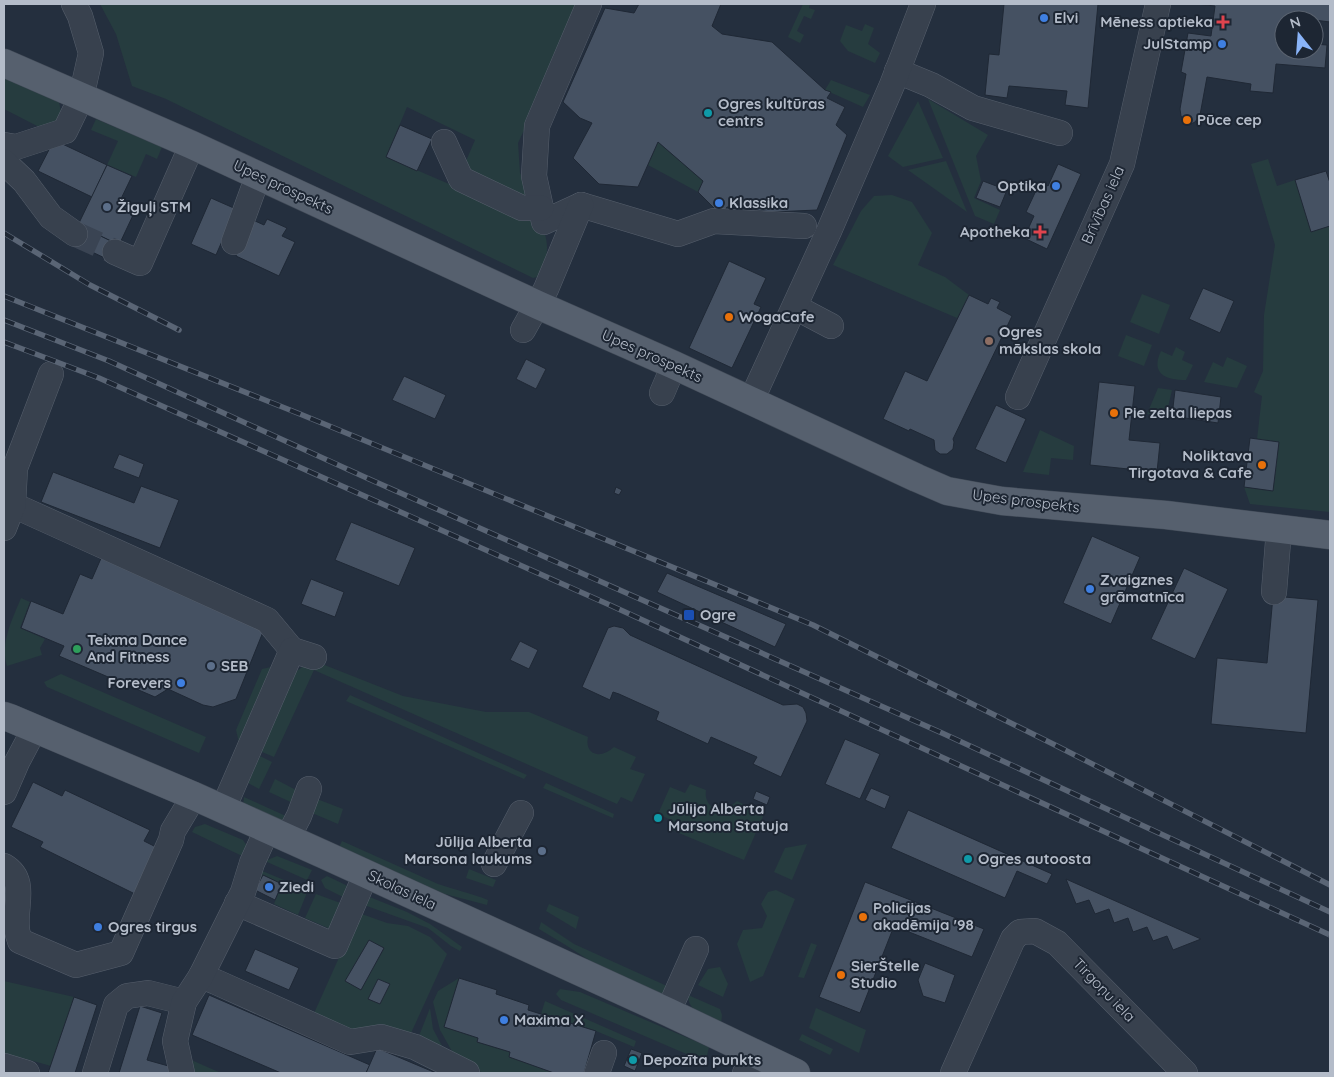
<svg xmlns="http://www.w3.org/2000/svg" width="1334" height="1077" font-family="Quicksand,sans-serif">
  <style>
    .green { fill: #263c3f; fill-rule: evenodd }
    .building { fill: #455162; stroke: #1f2835 }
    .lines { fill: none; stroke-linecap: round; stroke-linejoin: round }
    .minor-tunnel { stroke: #3a4453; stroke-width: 25; stroke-dasharray: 25 12; stroke-linecap: butt }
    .minor-casing { stroke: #565f6c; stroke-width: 26 }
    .major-casing { stroke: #414a57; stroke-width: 29 }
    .minor { stroke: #38414e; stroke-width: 25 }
    .major { stroke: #56606e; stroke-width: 28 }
    .rail-casing { stroke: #5a6575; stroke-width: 5.5 }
    .rail { stroke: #1d2633; stroke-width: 4; stroke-dasharray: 11; stroke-linecap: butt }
    .shop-dot { fill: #3f7fe0; stroke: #1d2633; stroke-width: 2 }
    .health-dot { fill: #e0444e; stroke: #1d2633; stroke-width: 2 }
    .culture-dot { fill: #0f9aa8; stroke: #1d2633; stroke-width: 2 }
    .food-dot { fill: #e8710a; stroke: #1d2633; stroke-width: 2 }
    .service-dot { fill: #5c6f8a; stroke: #1d2633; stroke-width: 2 }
    .education-dot { fill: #8d6e63; stroke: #1d2633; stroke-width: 2 }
    .transit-dot { fill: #1a4fb4; stroke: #1d2633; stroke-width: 2 }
    .leisure-dot { fill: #2e9e5b; stroke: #1d2633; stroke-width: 2 }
    .labels { text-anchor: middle; stroke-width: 4; stroke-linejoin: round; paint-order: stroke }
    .poi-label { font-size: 15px; font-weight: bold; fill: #b4bcc9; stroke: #1d2633; text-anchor: start }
    .street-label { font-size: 15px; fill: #b4bcc9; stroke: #1d2633 }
  </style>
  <rect width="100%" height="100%" fill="#242f3e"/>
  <g class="green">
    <path d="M100 4H583L518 143 520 173 529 190V198L470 177 466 161 475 140 407 107 386 157 524 216C528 219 534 221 538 224 552 237 547 260 541 276L533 278 166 99 132 86 116 34Z"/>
    <polygon points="803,4 810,4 809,8 815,10 811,19 804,16 797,31 804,35 800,43 788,37"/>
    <polygon points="865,24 874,28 868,44 880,53 875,63 848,51 840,41 846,25 862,31"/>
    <polygon points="4,78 59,102 62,117 45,130 4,109"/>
    <polygon points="831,80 870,95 863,107 825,90"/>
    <polygon points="928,99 988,135 976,156 981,181 974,198 1000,210 994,224 975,216"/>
    <polygon points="918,101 943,158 903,167 888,156"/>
    <polygon points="96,119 162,147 157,159 146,154 136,177 107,165 118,141 91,130"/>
    <polygon points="658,142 703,181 698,192 648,165"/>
    <polygon points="1268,159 1277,186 1295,180 1311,231 1330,226 1330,512 1250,504 1244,487 1273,491 1279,443 1257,439 1262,396 1254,392 1263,371 1264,315 1275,245 1251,164"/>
    <polygon points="946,161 967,212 908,170"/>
    <polygon points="892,195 912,202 932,233 918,265 945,277 969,295 957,318 833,265 861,211 874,196"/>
    <polygon points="1142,294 1170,305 1159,334 1130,322"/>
    <polygon points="1126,335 1152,345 1144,366 1118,356"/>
    <path d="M1176 347 1185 352 1182 360 1193 365 1186 380C1166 380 1150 374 1161 351L1172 356Z"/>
    <polygon points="1227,357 1247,366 1237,388 1204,382 1213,362 1223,367"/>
    <polygon points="1158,388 1172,390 1166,416 1147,414"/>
    <polygon points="1040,430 1074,446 1073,460 1051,458 1049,475 1023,472"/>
    <path d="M21 598 30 602 20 628 45 639 40 648 42 655 7 666C0 643 12 620 21 598Z"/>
    <path d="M317 662 403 696 486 712H529L588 737C584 756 602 759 614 747L636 757 630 769 645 774 632 802 621 797 617 804 314 670 274 757 262 752 259 746 294 673 305 665Z"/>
    <polygon points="280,665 240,747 236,730 262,669"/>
    <polygon points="61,674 206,737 199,753 47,687 44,682"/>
    <polygon points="350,695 527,775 524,779 346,701"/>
    <polygon points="260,756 272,762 259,789 248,783"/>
    <polygon points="275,779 296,790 295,804 269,792"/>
    <polygon points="546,783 614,814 613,818 543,788"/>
    <path d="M690 784 706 790C704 803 713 811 726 810L737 801 764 814 744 860 669 829 671 820 658 814 670 787 685 793Z"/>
    <polygon points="244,797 288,817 283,822 243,806"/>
    <polygon points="317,799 343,809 338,824 312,813"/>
    <polygon points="205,824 243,840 249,849 247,855 240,855 192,832 195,827"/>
    <path d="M342 841 438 884C455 890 471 893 488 900L487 905 441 893 337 851Z"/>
    <polygon points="807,844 792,880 774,872 785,848"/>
    <polygon points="277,856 312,870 307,880 265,861"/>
    <polygon points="469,869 496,880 493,887 466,878"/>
    <polygon points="260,870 308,890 298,915 274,904 282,884 263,875 255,890"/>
    <polygon points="327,876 350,887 347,899 325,888 321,880"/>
    <polygon points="776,890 795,899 763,976 750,982 737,944 743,930 762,928 767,916 761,904 768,892"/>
    <polygon points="316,894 346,905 335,931 305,918"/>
    <polygon points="367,896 407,912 430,924 462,947 460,951 451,946 428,928 364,905"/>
    <polygon points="549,904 579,917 576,929 546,911"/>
    <path d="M359 913 387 923 408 926 430 937 447 954 407 1042 352 1035 311 1020ZM369 940 384 949 361 989 345 981ZM378 979 389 985 380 1004 368 999Z"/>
    <polygon points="541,922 574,944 667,986 663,993 656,994 606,971 564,944 539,929"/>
    <polygon points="811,943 817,945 804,978 798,977"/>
    <polygon points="720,967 728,984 723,997 698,985 708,969"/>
    <polygon points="459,978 444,1027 478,1038 477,1042 510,1052 509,1057 554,1073 484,1073 458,1062 440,1030 433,1002 438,991"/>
    <polygon points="4,981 74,997 51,1066 19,1057 16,1063 4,1063"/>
    <polygon points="560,989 580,992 709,1047 707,1056 698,1059 561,1000 556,994"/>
    <path d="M688 995 720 1009 722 1015 721 1024C707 1017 688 1013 688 995Z"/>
    <polygon points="545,1001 636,1041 634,1047 596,1031 541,1014"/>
    <polygon points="430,1008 433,1029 448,1057 417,1041"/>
    <polygon points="816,1008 866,1030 859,1053 809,1028"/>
    <polygon points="802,1034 833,1049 830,1055 799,1040"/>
    <polygon points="189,1059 221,1073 193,1073"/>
  </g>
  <g class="building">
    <polygon points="639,4 721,4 712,26 722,34 772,42 825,90 831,92 827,98 845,107 836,125 847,135 817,210 772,212 727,207 722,216 698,192 703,181 658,142 638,187 599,184 573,158 592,123 580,118 563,102 605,8 634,13"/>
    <polygon points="1004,4 1098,4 1088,108 1065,105 1067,91 1009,86 1007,98 985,95 989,54 999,55"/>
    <polygon points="1196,4 1330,4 1330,22 1314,20 1284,20 1284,50 1314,50 1314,44 1327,45 1325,68 1276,64 1273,93 1250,91 1251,84 1207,77 1200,115 1195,122 1191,124 1186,123 1181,116 1180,109 1186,74 1181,72 1188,33 1211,36 1215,6"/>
    <polygon points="400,125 432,139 417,171 386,157"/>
    <polygon points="54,140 107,165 92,197 38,171"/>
    <polygon points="1058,164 1081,174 1047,249 1024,238 1034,216 1026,212 1040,182 1048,186"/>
    <polygon points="107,165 132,176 119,203 135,211 119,245 78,225"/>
    <polygon points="1326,171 1330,183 1330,226 1311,232 1295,180"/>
    <polygon points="983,181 1007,190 1000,207 976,198"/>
    <polygon points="211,198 236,209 216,255 191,244"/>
    <polygon points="267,219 287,228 282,236 295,242 279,276 236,256 253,220 264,225"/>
    <polygon points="78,225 119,245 111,261 71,242"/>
    <polygon points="729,261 766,278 754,304 761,307 732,368 689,348"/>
    <polygon points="1203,288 1234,301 1220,333 1189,319"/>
    <polygon points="969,295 988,304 991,298 1000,302 997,308 1012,316 953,439 954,442 953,449 947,454 940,454 935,450 934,440 910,429 909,431 883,419 905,371 927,381"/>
    <polygon points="526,359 546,369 536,389 516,379"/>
    <polygon points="404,376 446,395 435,419 392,400"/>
    <polygon points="1099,382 1135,386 1129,440 1160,443 1157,472 1090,465"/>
    <polygon points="1175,390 1221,397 1218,423 1172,416"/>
    <polygon points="996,405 1026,419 1006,463 975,449"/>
    <polygon points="1250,438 1279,442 1273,491 1244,487"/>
    <polygon points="119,454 144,464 139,478 113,468"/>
    <polygon points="53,472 134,503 141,486 179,500 160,548 41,502"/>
    <polygon points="616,487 622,490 619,495 614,493"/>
    <polygon points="351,522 415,548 399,586 335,560"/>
    <polygon points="1092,536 1140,557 1111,624 1063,603"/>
    <polygon points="102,556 265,627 236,699 213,707 203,705 168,689 155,697 59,656 64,646 21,628 31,601 63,614 80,574 92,579"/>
    <polygon points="1184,568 1228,589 1195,659 1151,639"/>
    <polygon points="667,573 786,624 775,647 657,592"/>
    <polygon points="311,579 344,592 335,617 301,604"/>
    <polygon points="1273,596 1318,600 1306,733 1211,724 1217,658 1267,663"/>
    <polygon points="614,626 623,628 630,635 783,705 797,704 803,707 806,713 807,721 781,777 753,764 757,757 711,737 708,744 656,720 659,712 619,694 613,692 610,700 582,687 608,628"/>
    <polygon points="520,641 538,650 529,669 510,660"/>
    <polygon points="845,739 880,754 860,799 825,784"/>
    <polygon points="33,782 62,796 65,790 150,830 144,841 158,848 135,894 40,847 43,842 11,827"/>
    <polygon points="871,788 890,796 885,809 865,800"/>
    <polygon points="756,791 770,797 767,805 753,799"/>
    <polygon points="908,810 1052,874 1047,884 1017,871 1005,898 891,848"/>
    <polygon points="263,875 282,884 275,900 255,890"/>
    <polygon points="1066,879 1201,939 1173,950 1167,936 1153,941 1147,927 1133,932 1128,918 1114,923 1109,909 1095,914 1089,900 1076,904"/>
    <polygon points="865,882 984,929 972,957 894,926 860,1013 819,997"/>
    <polygon points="369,940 384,948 361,990 345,981"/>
    <polygon points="255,949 299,968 289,990 245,971"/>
    <polygon points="925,963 955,975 945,1003 923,996 918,980"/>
    <polygon points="459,978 497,990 496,994 529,1005 528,1010 596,1031 584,1073 554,1073 509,1057 510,1052 477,1042 478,1038 444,1027"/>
    <polygon points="378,979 390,984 380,1004 368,999"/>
    <polygon points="209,995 370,1065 366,1073 281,1073 192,1035"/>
    <polygon points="74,997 97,1005 75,1073 48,1073"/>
    <polygon points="140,1006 162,1013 147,1060 172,1067 170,1073 119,1073"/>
    <polygon points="377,1048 436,1073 366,1073"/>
    <polygon points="631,1049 642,1053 635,1071 624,1066"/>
  </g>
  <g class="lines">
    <polyline class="minor-tunnel" points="75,234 115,252"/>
    <defs>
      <g id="minor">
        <polyline points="589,4 537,126 534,176 544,222 581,205 678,234 714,221 804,226"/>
        <polyline points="897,71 931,85 973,108 1060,133"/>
        <polyline points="444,142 461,179 522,208 541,208"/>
        <polyline points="4,145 16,147 65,131 81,98 91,53 80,16 74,4"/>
        <polyline points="4,162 24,181 51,217 75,234"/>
        <polyline points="234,242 258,176"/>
        <polyline points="115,252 140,263 192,145"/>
        <polyline points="795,307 831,326"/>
        <polyline points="523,330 546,289 581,205"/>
        <polyline points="662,393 674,365"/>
        <polyline points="1018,397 1122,164 1158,4"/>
        <polyline points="751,401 829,231 892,85 923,4"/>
        <polyline points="13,505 267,620 292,650"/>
        <polyline points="4,528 13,505 15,468 51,374"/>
        <polyline points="1274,592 1279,529"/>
        <polyline points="4,792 17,762 35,728"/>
        <polyline points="223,809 292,650 314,657"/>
        <polyline points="287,839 299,816 309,789"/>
        <polyline points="494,864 521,813"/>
        <path d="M4 866C28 880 14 906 17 929 17 933 19 937 20 941L76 965 121 953 171 840 173 831 194 796"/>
        <polyline points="237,903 335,946 366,874"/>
        <polyline points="201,976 216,982 350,1042 381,1037 415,1047 467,1073"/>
        <polyline points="668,1012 696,949"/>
        <polyline points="4,1066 27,1073"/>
        <polyline points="95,1073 116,1005 127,996 148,993 184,1002"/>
        <polyline points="182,1073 175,1041 184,1002 201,976 243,892 252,863 267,830"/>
        <polyline points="597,1073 604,1053"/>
        <polyline points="745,1073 755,1052"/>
        <polyline points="953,1073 1013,939 1020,932 1035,931 1057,943 1185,1073"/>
      </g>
      <g id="major">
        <polyline points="4,63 192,145 538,305 674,365 917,478 947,491 1002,501 1166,515 1330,535"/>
        <polyline points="4,716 10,718 194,796 325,855 668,1012 796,1073"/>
      </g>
    </defs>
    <use href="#minor" class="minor-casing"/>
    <use href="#major" class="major-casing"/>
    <use href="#minor" class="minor"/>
    <use href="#major" class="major"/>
    <defs>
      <g id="rail">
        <polyline points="4,233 90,285 179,330"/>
        <polyline points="4,296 300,414 813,625 1055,745 1330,885"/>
        <polyline points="4,320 109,361 369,479 942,733 1330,912"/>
        <polyline points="4,342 99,378 612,606 1330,935"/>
      </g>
    </defs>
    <use href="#rail" class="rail-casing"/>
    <use href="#rail" class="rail"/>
  </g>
  <g class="shop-dot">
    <circle cx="1044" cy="18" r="5"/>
    <circle cx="1222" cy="44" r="5"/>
    <circle cx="1056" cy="186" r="5"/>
    <circle cx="719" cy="203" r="5"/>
    <circle cx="1090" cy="589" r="5"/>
    <circle cx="181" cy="683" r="5"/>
    <circle cx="269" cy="887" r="5"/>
    <circle cx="98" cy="927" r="5"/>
    <circle cx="504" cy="1020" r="5"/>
  </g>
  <g class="health-dot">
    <path d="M1220.5 14.5h5v5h5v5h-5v5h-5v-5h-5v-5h5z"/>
    <path d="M1037.5 224.5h5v5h5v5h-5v5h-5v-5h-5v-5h5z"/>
  </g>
  <g class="culture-dot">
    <circle cx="708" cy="113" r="5"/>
    <circle cx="658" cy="818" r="5"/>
    <circle cx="968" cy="859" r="5"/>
    <circle cx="633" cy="1060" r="5"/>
  </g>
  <g class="food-dot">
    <circle cx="1187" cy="120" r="5"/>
    <circle cx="729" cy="317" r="5"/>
    <circle cx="1114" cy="413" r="5"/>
    <circle cx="1262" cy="465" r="5"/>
    <circle cx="863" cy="917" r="5"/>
    <circle cx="841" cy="975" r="5"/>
  </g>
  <g class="service-dot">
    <circle cx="107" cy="207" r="5"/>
    <circle cx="211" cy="666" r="5"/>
    <circle cx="542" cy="851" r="5"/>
  </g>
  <circle class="education-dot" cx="989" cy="341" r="5"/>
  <rect class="transit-dot" x="683" y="609" width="12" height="12" rx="2.5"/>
  <circle class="leisure-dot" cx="77" cy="649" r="5"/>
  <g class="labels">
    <g class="poi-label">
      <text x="1054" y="23">Elvi</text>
      <text x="1213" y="27" text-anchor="end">Mēness aptieka</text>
      <text x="1212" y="49" text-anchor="end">JulStamp</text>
      <text x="718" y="109">Ogres kultūras<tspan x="718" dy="17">centrs</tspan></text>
      <text x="1197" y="125">Pūce cep</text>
      <text x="1046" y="191" text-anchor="end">Optika</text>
      <text x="729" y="208">Klassika</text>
      <text x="117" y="212">Žiguļi STM</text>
      <text x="1030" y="237" text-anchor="end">Apotheka</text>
      <text x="739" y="322">WogaCafe</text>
      <text x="999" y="337">Ogres<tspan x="999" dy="17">mākslas skola</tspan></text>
      <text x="1124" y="418">Pie zelta liepas</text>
      <text x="1252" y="461" text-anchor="end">Noliktava<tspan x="1252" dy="17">Tirgotava &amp; Cafe</tspan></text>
      <text x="1100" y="585">Zvaigznes<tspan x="1100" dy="17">grāmatnīca</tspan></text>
      <text x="700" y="620">Ogre</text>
      <text x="87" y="645">Teixma Dance<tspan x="87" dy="17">And Fitness</tspan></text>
      <text x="221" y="671">SEB</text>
      <text x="171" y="688" text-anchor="end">Forevers</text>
      <text x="668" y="814">Jūlija Alberta<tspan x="668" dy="17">Marsona Statuja</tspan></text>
      <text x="532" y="847" text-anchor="end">Jūlija Alberta<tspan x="532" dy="17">Marsona laukums</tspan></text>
      <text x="978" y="864">Ogres autoosta</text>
      <text x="279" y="892">Ziedi</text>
      <text x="873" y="913">Policijas<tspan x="873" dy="17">akadēmija '98</tspan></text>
      <text x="108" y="932">Ogres tirgus</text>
      <text x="851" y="971">SierŠtelle<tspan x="851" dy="17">Studio</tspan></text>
      <text x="514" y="1025">Maxima X</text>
      <text x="643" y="1065">Depozīta punkts</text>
    </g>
    <g class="street-label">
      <text transform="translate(283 187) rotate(25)" y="5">Upes prospekts</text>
      <text transform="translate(1103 205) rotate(-66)" y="5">Brīvības iela</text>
      <text transform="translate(652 356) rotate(24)" y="5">Upes prospekts</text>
      <text transform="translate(1026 501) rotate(7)" y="5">Upes prospekts</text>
      <text transform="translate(402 890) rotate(25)" y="5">Skolas iela</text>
      <text transform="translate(1104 990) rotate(46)" y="5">Tirgoņu iela</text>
    </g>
  </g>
  <rect width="1334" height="1077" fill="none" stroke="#b4bcc9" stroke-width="10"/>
  <g transform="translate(1299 35) rotate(343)"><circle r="24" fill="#1d2633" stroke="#59626f"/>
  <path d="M0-4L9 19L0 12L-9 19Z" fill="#8ab4f8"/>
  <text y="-8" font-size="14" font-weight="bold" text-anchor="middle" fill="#b4bcc9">N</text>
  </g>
</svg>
